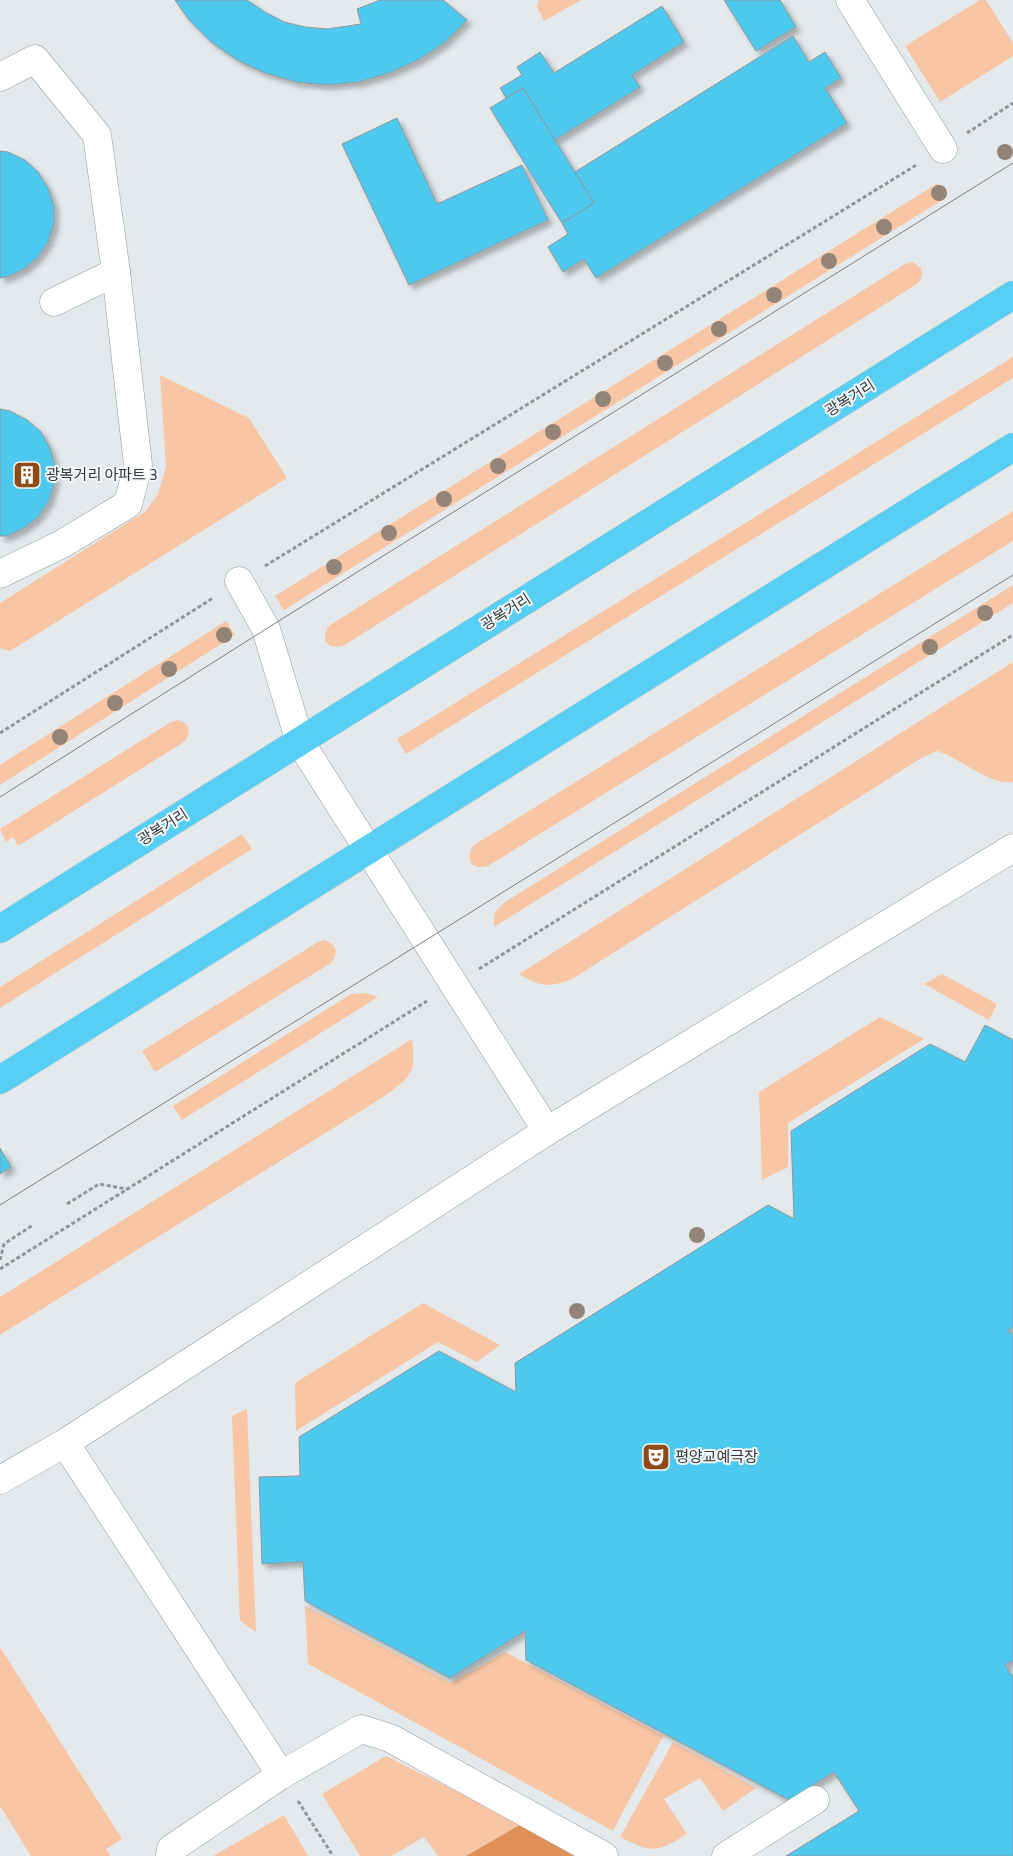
<svg xmlns="http://www.w3.org/2000/svg" width="1013" height="1856" font-family="'Titillium Web','Noto Sans KR',sans-serif">
  <style>
    .green { fill: #f8c6a5 }
    .forest { fill: #df9159 }
    .building { fill: #4ec8ef; stroke: #929799; filter: url(#shadow) }
    .lines { fill: none; stroke-linecap: round; stroke-linejoin: round }
    .minor-casing { stroke: #94999b; stroke-width: 29 }
    .highway-casing { stroke: #c6c7c7; stroke-width: 29 }
    .path { stroke: #919596; stroke-width: 3; stroke-dasharray: 4 2.5; stroke-linecap: butt }
    .minor { stroke: #fff; stroke-width: 28 }
    .highway { stroke: #57cef4; stroke-width: 28 }
    .tram { stroke: #7c8081; stroke-width: 1 }
    .tree { fill: #938478 }
    .labels { text-anchor: middle; stroke-width: 4; stroke-linejoin: round; paint-order: stroke }
    .street-label { font-size: 15px; fill: #353738; stroke: #f2f7f9 }
    .poi-label { font-size: 15px; fill: #353738; stroke: #f2f7f9; text-anchor: start }
  </style>
  <defs>
    <filter id="shadow"><feDropShadow dx="4.5" dy="4.5" stdDeviation="2.5" flood-color="#0004"/></filter>
  </defs>
  <rect width="100%" height="100%" fill="#e4eaec"/>
  <g class="green">
    <polygon points="539,0 581,0 544,21 537,7"/>
    <polygon points="980,0 986,0 1013,43 1013,56 940,102 905,46"/>
    <polygon points="938,183 947,197 284,610 275,596"/>
    <path d="M912 262C923 267 926 275 917 284L343 646C327 650 319 638 330 625L905 264Z"/>
    <polygon points="1013,357 1013,378 406,754 397,739"/>
    <polygon points="160,375 249,418 287,478 10,651 0,648 0,603 146,511 158,494 166,467"/>
    <path d="M1013 511V541L488 866C471 871 464 858 474 845Z"/>
    <polygon points="1013,585 1013,603 494,927 494,914 505,902"/>
    <polygon points="226,621 235,635 0,785 0,765"/>
    <path d="M1013 662V782C992 787 959 757 937 751L923 757 572 979C548 988 541 987 519 974Z"/>
    <path d="M178 720C190 724 192 732 184 742L18 846 13 837 6 842 0 829 171 722Z"/>
    <polygon points="242,834 252,849 0,1008 0,987"/>
    <path d="M325 940C337 945 339 953 331 963L155 1072 142 1051 318 942Z"/>
    <polygon points="942,974 997,1004 989,1020 924,984"/>
    <polygon points="364,993 378,997 182,1120 173,1106 351,994"/>
    <polygon points="880,1017 924,1039 788,1123 788,1167 762,1180 759,1092"/>
    <path d="M412 1039C416 1074 412 1075 385 1096L0 1335V1297Z"/>
    <polygon points="423,1303 500,1345 477,1362 438,1342 296,1431 295,1383"/>
    <polygon points="247,1409 256,1632 240,1621 232,1416"/>
    <polygon points="305,1606 451,1683 505,1652 663,1736 613,1831 308,1664"/>
    <polygon points="0,1647 122,1839 106,1849 110,1856 31,1856 0,1806"/>
    <path d="M673 1742 756 1788 723 1811 700 1778 664 1799 687 1834C656 1853 652 1853 620 1837Z"/>
    <polygon points="386,1756 521,1824 466,1856 438,1856 424,1837 391,1856 360,1856 322,1794"/>
    <polygon points="284,1815 308,1856 213,1856"/>
  </g>
  <polygon class="forest" points="521,1824 581,1856 466,1856"/>
  <g class="building">
    <polygon points="175,0 247,0 265,12 284,22 305,27 327,29 361,24 357,9 380,0 443,0 467,20 444,43 418,60 389,73 359,82 327,85 296,82 265,73 237,60 211,42 189,20"/>
    <polygon points="724,0 780,0 796,27 756,51"/>
    <polygon points="662,6 684,42 632,75 640,87 555,140 523,88 506,98 500,88 522,75 517,67 540,52 554,73"/>
    <polygon points="793,36 809,62 825,52 841,78 825,88 847,123 596,278 584,259 563,272 548,247 568,234 562,223 594,203 575,172"/>
    <polygon points="523,88 594,203 562,223 490,108"/>
    <polygon points="397,118 437,204 522,165 548,220 409,285 342,144"/>
    <polygon points="0,151 8,152 25,160 38,172 48,188 54,206 54,224 48,242 38,257 24,269 7,277 0,278"/>
    <polygon points="0,409 10,411 27,420 41,432 50,448 55,466 54,484 49,501 38,517 24,528 7,536 0,536"/>
    <polygon points="985,1025 1013,1040 1013,1327 1007,1331 1013,1334 1013,1661 1005,1665 1013,1677 1013,1856 786,1856 859,1811 834,1772 789,1800 526,1660 525,1631 450,1678 305,1601 303,1562 262,1564 259,1477 300,1476 299,1437 439,1351 516,1392 515,1363 768,1205 794,1219 791,1131 930,1044 965,1062"/>
    <polygon points="0,1148 11,1167 0,1174"/>
  </g>
  <g class="lines">
    <defs>
      <g id="minor">
        <polyline points="850,0 943,149"/>
        <polyline points="0,77 35,59 97,135 116,272 138,465 128,504 62,544 0,574"/>
        <polyline points="54,302 116,272"/>
        <polyline points="239,581 266,629 300,742 547,1131"/>
        <polyline points="0,1480 65,1443"/>
        <polyline points="170,1856 171,1849 281,1775"/>
        <polyline points="604,1856 390,1738 361,1729 281,1775 65,1443 547,1131 1013,848"/>
        <polyline points="726,1856 815,1800"/>
      </g>
      <g id="highway">
        <polyline points="0,929 1013,295"/>
        <polyline points="0,1080 1013,447"/>
      </g>
    </defs>
    <use href="#minor" class="minor-casing"/>
    <use href="#highway" class="highway-casing"/>
    <g class="path">
      <polyline points="967,133 1013,103"/>
      <polyline points="265,566 918,164"/>
      <polyline points="0,733 213,598"/>
      <polyline points="479,969 1013,635"/>
      <polyline points="67,1204 99,1184 127,1189"/>
      <polyline points="0,1260 4,1244 33,1225"/>
      <polyline points="0,1269 427,1001"/>
      <polyline points="298,1801 333,1856"/>
    </g>
    <use href="#minor" class="minor"/>
    <use href="#highway" class="highway"/>
    <g class="tram">
      <polyline points="0,797 266,629 1013,163"/>
      <polyline points="0,1205 1013,575"/>
    </g>
  </g>
  <g class="tree">
    <circle cx="1005" cy="152" r="8"/>
    <circle cx="939" cy="193" r="8"/>
    <circle cx="884" cy="227" r="8"/>
    <circle cx="829" cy="261" r="8"/>
    <circle cx="774" cy="295" r="8"/>
    <circle cx="719" cy="329" r="8"/>
    <circle cx="665" cy="363" r="8"/>
    <circle cx="603" cy="399" r="8"/>
    <circle cx="553" cy="432" r="8"/>
    <circle cx="498" cy="466" r="8"/>
    <circle cx="444" cy="499" r="8"/>
    <circle cx="389" cy="533" r="8"/>
    <circle cx="334" cy="567" r="8"/>
    <circle cx="985" cy="613" r="8"/>
    <circle cx="224" cy="635" r="8"/>
    <circle cx="930" cy="647" r="8"/>
    <circle cx="169" cy="669" r="8"/>
    <circle cx="115" cy="703" r="8"/>
    <circle cx="60" cy="737" r="8"/>
    <circle cx="697" cy="1235" r="8"/>
    <circle cx="577" cy="1311" r="8"/>
  </g>
  <defs>
    <symbol id="building-square" viewBox="-11 -11 22 22"><rect x="-9" y="-9" width="18" height="18" rx="4" fill="#8d4c17" stroke="#f2f7f9"/><path d="M-4-6H4V6H1V3H-1V6H-4ZM-2.5-4.3h1.7v1.8h-1.7ZM.8-4.3h1.7v1.8H.8ZM-2.5-1h1.7V.8h-1.7ZM.8-1h1.7V.8H.8Z" fill="#fff"/></symbol>
    <symbol id="theatre-square" viewBox="-11 -11 22 22"><rect x="-9" y="-9" width="18" height="18" rx="4" fill="#8d4c17" stroke="#f2f7f9"/><path d="M-5-5.5Q0-4 5-5.5V0Q5 5 0 6Q-5 5-5 0ZM-3.3-2.5H-1v1.5H-3.3ZM1-2.5H3.3v1.5H1ZM-2.8 1Q0 5.5 2.8 1Z" fill="#fff"/></symbol>
  </defs>
  <g fill-rule="evenodd">
    <use href="#building-square" x="11" y="459" width="32" height="32"/>
    <use href="#theatre-square" x="640" y="1441" width="32" height="32"/>
  </g>
  <g class="labels">
    <g class="street-label">
      <text transform="translate(850 398) rotate(-32)" y="5">광복거리</text>
      <text transform="translate(506 612) rotate(-32)" y="5">광복거리</text>
      <text transform="translate(163 827) rotate(-32)" y="5">광복거리</text>
    </g>
    <g class="poi-label">
      <text x="46" y="480">광복거리 아파트 3</text>
      <text x="675" y="1462">평양교예극장</text>
    </g>
  </g>
</svg>
